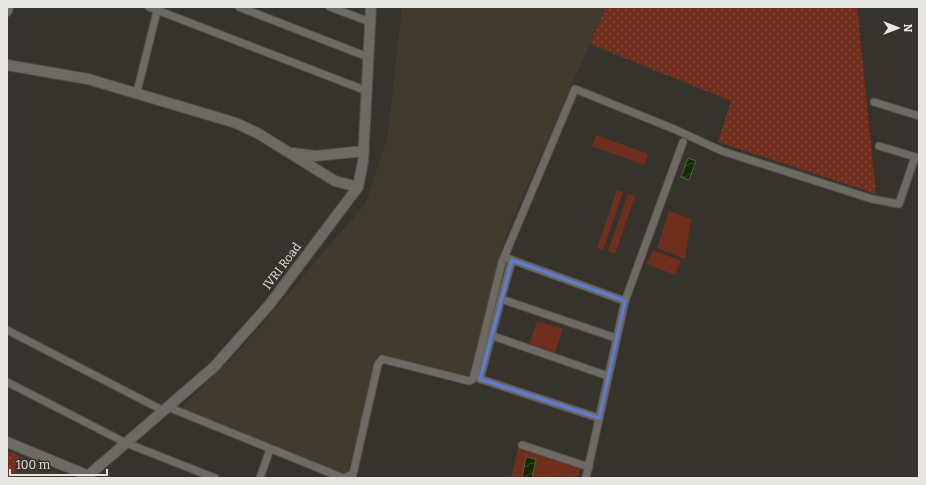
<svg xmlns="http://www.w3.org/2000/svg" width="926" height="485" font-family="Bitter,serif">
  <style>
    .built { fill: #413b2f }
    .grass { fill: url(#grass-dots) }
    .green { fill: #702f1c }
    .water { fill: url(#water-waves); stroke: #546244 }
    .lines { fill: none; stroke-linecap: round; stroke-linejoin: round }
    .street-casing { stroke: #52504b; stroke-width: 9 }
    .secondary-casing { stroke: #52504b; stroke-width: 12 }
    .street { stroke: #6d6a63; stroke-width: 7 }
    .secondary { stroke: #6d6a63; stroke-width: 10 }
    .marked { fill: none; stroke: #5a7cdb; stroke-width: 3; stroke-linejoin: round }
    .labels { text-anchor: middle; stroke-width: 3; stroke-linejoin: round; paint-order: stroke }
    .street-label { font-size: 12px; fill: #e8e6e3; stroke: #36332d }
  </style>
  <defs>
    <pattern id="grass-dots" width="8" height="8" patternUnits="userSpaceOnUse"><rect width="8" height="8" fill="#702f1c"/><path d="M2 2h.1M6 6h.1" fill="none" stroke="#844d3d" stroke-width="1.8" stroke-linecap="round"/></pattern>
    <pattern id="water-waves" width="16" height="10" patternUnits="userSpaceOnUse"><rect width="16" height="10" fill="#142a00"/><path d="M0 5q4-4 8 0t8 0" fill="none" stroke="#364925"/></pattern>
  </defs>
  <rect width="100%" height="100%" fill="#36332d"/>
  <g class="built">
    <polygon points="402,7 606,7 506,235 468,377 381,355 376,357 348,473 343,475 183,411 183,406 238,352 366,203 388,135"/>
    <polygon points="19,456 71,478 13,478"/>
  </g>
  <g class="grass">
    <polygon points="606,7 857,7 876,194 718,142 731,101 590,44"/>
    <polygon points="7,450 19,456 13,478 7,478"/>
  </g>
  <g class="green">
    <polygon points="596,135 648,154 644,165 592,146"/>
    <polygon points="617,190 623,192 603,250 597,248"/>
    <polygon points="628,194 635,196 615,254 608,251"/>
    <polygon points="669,211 691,219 685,259 657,248"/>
    <polygon points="653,250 681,261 675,275 647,264"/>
    <polygon points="537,321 563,329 554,355 529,347"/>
    <polygon points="518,448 580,468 578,478 552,476 552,478 532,478 536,459 526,457 522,478 511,478"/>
  </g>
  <g class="water">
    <polygon points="688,158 696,161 689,180 681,177"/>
    <polygon points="526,457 536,459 532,478 522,478"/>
  </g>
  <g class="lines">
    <defs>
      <g id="street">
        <polyline points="149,7 367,91"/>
        <polyline points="239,7 368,57"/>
        <polyline points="330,7 370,22"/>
        <polyline points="137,92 158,7"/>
        <polyline points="874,102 919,116"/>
        <polyline points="879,146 919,158"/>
        <polyline points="504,257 625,301"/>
        <polyline points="501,299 512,260"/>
        <polyline points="7,330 164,411"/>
        <polyline points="493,336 608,376"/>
        <polyline points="7,382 126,443 215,478"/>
        <polyline points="168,407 343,478"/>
        <polyline points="599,418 480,379 501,299 616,338"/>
        <polyline points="522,445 589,467"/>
        <polyline points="260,478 270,449"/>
        <polyline points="344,478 353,474 378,364 382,359 469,381 473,379 502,262 575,89 674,129 722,151 872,199 899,204 915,157"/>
        <polyline points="586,478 625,301 683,142"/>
      </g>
      <g id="secondary">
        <polyline points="7,11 8,7"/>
        <polyline points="7,65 88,79 236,123 259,134 335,181 358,187"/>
        <polyline points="293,153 315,156 364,151"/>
        <polyline points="7,442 89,476"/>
        <polyline points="89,478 90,474 214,367 270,304 358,187 363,161 371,7"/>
      </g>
    </defs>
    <use href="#street" class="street-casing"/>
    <use href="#secondary" class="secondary-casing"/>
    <use href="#street" class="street"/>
    <use href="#secondary" class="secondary"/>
  </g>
  <path class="marked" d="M512 260 625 301 599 418 480 379Z"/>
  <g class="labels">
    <g class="street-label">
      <text transform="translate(282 266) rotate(-53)" y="4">IVRI Road</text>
    </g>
  </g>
  <rect width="926" height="485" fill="none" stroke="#e8e6e3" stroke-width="16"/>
  <g transform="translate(898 28) rotate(90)" stroke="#36332d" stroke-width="3" paint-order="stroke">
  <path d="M0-3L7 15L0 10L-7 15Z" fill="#e8e6e3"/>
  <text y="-6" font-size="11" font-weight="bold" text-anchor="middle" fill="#e8e6e3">N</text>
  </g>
  <path d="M10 469v6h97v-6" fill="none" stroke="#e8e6e3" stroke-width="2"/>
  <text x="16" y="469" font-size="12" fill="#e8e6e3" stroke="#36332d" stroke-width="3" paint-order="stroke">100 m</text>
</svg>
